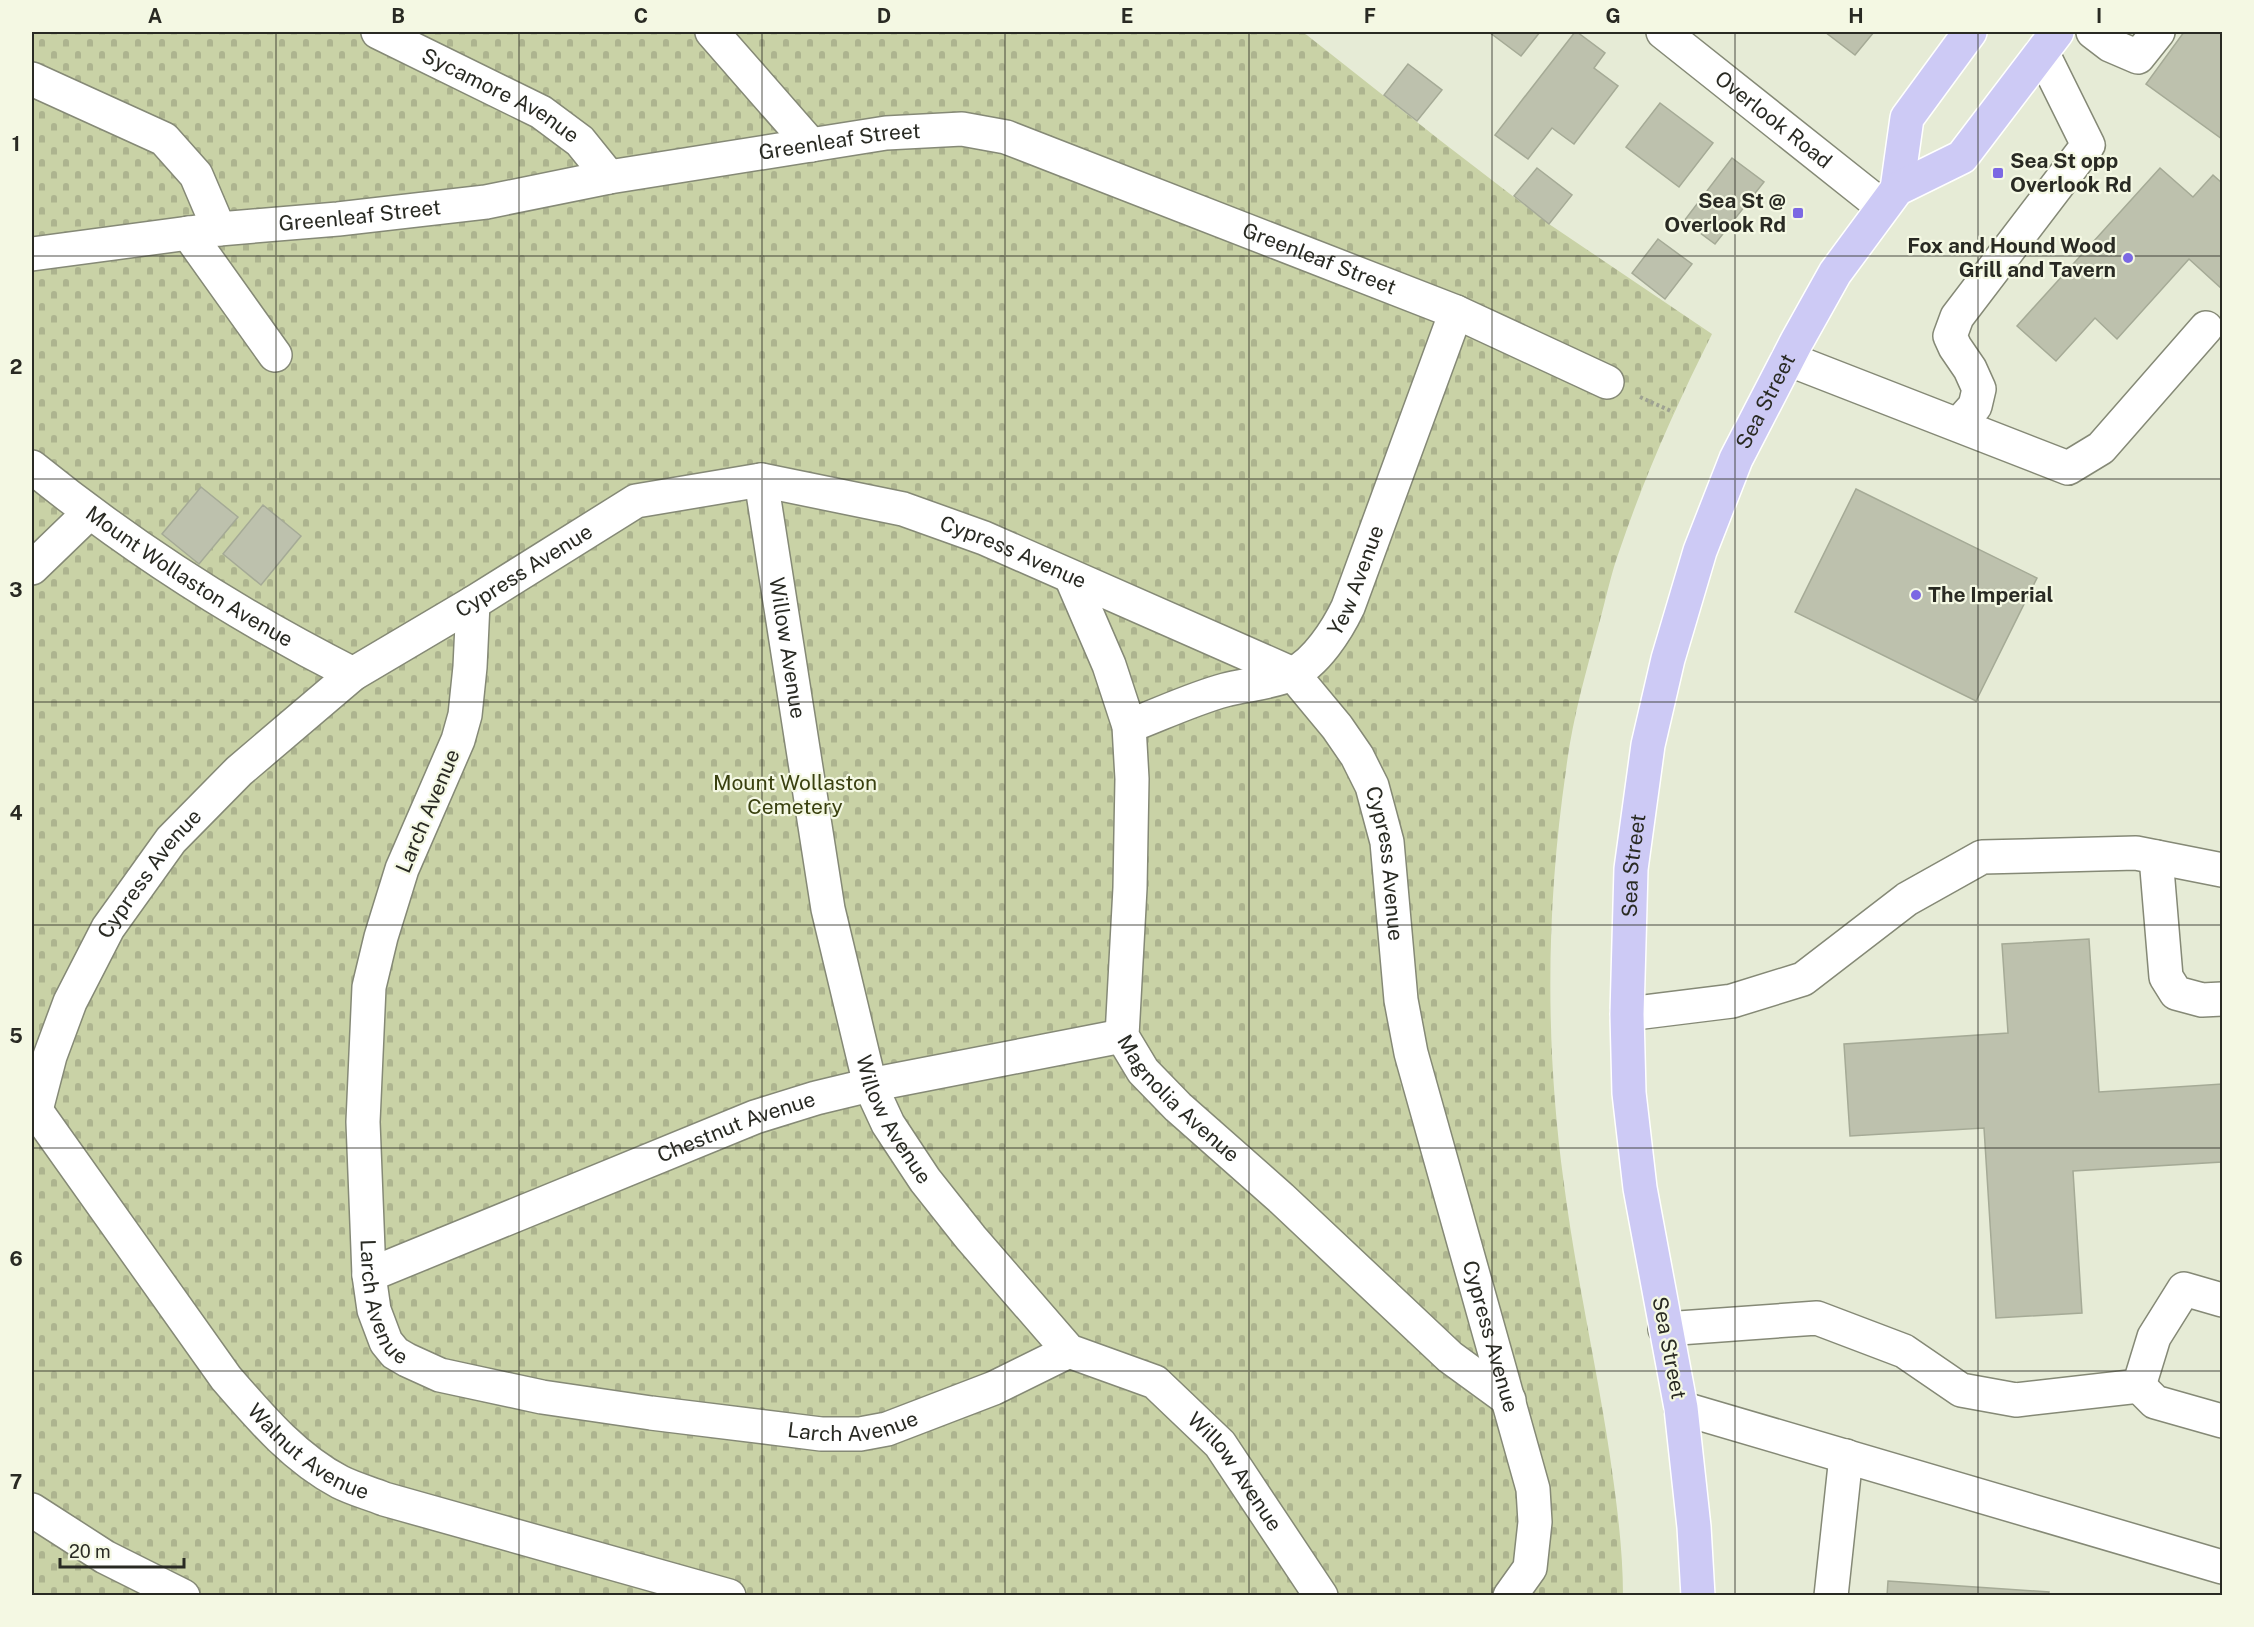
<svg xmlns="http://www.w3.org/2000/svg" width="2254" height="1627" font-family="'Public Sans',sans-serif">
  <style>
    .cemetery { fill: url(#cemetery-stones) }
    .building { fill: #bdc1ad; stroke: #a5aa96; stroke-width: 1.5 }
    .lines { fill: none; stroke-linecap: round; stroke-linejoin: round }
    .minor-casing { stroke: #858976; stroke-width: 36 }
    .major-casing { stroke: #fff; stroke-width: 36 }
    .path { stroke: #9ea292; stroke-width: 4; stroke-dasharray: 3 3; stroke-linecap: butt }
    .minor { stroke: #fff; stroke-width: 33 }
    .major { stroke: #cdcaf5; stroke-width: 33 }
    .grid { fill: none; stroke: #292a23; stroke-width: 1.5; stroke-opacity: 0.55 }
    .poi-dot { fill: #7b68e3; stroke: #f4f8e3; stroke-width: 2 }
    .labels { text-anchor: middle; stroke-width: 4.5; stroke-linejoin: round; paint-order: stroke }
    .street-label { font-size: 21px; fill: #292a23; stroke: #f4f8e3 }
    .poi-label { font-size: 21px; font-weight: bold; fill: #292a23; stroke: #f4f8e3; text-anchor: start }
    .park-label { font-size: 21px; fill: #39400f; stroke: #f4f8e3 }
    .neatline { fill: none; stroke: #292a23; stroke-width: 2 }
    .grid-label { font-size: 20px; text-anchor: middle; font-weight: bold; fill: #292a23 }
  </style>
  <defs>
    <pattern id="cemetery-stones" width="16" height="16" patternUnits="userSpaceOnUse" patternTransform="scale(1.5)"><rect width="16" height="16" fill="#c9d2a6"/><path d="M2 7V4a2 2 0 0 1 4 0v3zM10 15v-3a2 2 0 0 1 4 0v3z" fill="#adb48f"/></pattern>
  </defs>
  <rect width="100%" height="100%" fill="#e6ebd6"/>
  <path class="cemetery" d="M32 32H1303L1441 141 1549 224 1712 334C1677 404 1645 475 1620 549 1611 573 1606 599 1599 624 1586 672 1572 720 1566 770 1546 907 1545 1047 1564 1184 1577 1285 1601 1384 1614 1485 1619 1522 1623 1559 1623 1595L32 1596Z"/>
  <g class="building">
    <polygon points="1489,32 1540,32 1521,56"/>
    <polygon points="1575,32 1577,32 1605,53 1594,68 1618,86 1574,144 1552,128 1528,159 1495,135"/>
    <polygon points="1825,32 1874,32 1855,55"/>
    <polygon points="2184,32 2222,32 2222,139 2146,84"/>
    <polygon points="1408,64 1442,90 1417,121 1384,95"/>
    <polygon points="1660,103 1713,143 1679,187 1626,147"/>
    <polygon points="1732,158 1764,182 1715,244 1684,221"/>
    <polygon points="1537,168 1572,195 1549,224 1514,196"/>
    <polygon points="2160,168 2193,197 2213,175 2222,183 2222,289 2189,259 2117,339 2095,318 2056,361 2017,326"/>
    <polygon points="1658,239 1692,264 1665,299 1632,273"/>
    <polygon points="201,487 238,517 199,564 162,534"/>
    <polygon points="1856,489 2037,578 1976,701 1795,612"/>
    <polygon points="263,505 301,536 261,585 223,554"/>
    <polygon points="2089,939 2099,1092 2222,1084 2222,1162 2073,1171 2082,1313 1996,1318 1984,1128 1850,1136 1844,1044 2008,1033 2002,944"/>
    <polygon points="1888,1581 2049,1592 2048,1596 1887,1596"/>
  </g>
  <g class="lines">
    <defs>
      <g id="minor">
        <path id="s1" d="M378 32 541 112 580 141 609 177"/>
        <polyline points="712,32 811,145"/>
        <path id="s2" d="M1663 32 1883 207"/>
        <polyline points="2093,32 2110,45 2138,57 2158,32"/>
        <polyline points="32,79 164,139 196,175 219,229"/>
        <polyline points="188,233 275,355"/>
        <path id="s3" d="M32 254 219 229 338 219 486 202 609 177 886 133 962 129 1006 137 1456 312 1607 382"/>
        <path d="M1788 359C1881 396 1975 431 2068 468L2101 448 2206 328"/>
        <polyline points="1959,424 1975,406 1979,389 1970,369 1955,347 1950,336 1957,317 2088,145 2042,52"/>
        <path id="s4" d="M32 467C132 548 238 616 353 674"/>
        <path id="s5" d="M761 480 828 909 870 1085 888 1124 925 1180 971 1238 1069 1351 1155 1382 1220 1444 1321 1596"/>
        <polyline points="32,568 89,513"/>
        <path id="s6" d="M1071 577 1109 665 1129 726 1132 779 1130 888 1122 1036 1143 1071 1178 1107 1281 1198 1450 1357 1509 1400"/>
        <path id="s7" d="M473 603 470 667 465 715 458 740 402 869 381 937 369 987 363 1122 369 1275 374 1310 386 1342 395 1353 407 1360 440 1375 542 1397 651 1413 821 1434H860L887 1429 994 1388 1069 1351"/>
        <path id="s8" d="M1129 726C1161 714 1192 699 1225 690 1245 685 1274 682 1292 674 1316 663 1337 630 1348 607L1456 312"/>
        <polyline points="2156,857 2166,977 2176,993 2202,1000 2222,999"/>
        <polyline points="1627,1014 1732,1001 1803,979 1907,899 1982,857 2136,853 2222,870"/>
        <path id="s9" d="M32 1105 226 1378C259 1416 294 1458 340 1482 354 1489 369 1493 384 1499L729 1596"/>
        <path id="s10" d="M32 1117 36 1110 50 1056 70 1002 108 928 171 840 239 771 353 674 473 603 636 501 761 480 903 509 984 538 1293 674 1337 727 1357 756 1372 786 1387 842 1401 1000 1411 1053 1533 1489 1535 1522 1530 1568 1510 1596"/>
        <path id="s11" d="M369 1275 755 1117 816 1098 870 1085 1122 1036"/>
        <polyline points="1665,1329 1817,1318 1904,1351 1961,1390 2016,1400 2139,1386"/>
        <polyline points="2139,1386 2154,1337 2184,1289 2222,1300"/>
        <polyline points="2139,1386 2155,1402 2222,1421"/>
        <polyline points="1681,1408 2222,1567"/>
        <polyline points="32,1510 105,1557 183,1596"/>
        <polyline points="1831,1596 1846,1456"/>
      </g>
      <g id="major">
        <polyline points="1897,189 1907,118 1970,32"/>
        <path id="s12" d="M1698 1596 1694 1527 1681 1408 1640 1188 1629 1093 1627 1014 1631 869 1648 745 1668 659 1700 551 1736 459 1797 341 1835 273 1897 189 1962 157 2057 32"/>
      </g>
    </defs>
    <use href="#minor" class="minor-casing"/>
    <use href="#major" class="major-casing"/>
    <polyline class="path" points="1640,397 1673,412"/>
    <use href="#minor" class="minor"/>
    <use href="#major" class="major"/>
  </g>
  <path class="grid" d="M276 32V1596M519 32V1596M762 32V1596M1005 32V1596M1249 32V1596M1492 32V1596M1735 32V1596M1978 32V1596M32 256H2222M32 479H2222M32 702H2222M32 925H2222M32 1148H2222M32 1371H2222"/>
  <g class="poi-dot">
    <rect x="1992" y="167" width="12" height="12" rx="3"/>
    <rect x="1792" y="207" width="12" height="12" rx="3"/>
    <circle cx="2128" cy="258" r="6"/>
    <circle cx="1916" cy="595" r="6"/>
  </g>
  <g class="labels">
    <g class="street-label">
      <text dy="7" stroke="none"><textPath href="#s1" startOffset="138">Sycamore Avenue</textPath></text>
      <text dy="7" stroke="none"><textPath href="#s2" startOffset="141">Overlook Road</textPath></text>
      <text dy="7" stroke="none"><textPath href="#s3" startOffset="816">Greenleaf Street</textPath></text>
      <text dy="7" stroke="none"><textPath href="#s3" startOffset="330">Greenleaf Street</textPath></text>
      <text dy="7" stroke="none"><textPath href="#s3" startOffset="1320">Greenleaf Street</textPath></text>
      <text dy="7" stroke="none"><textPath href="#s12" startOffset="1222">Sea Street</textPath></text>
      <text dy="7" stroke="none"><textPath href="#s10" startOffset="1281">Cypress Avenue</textPath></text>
      <text dy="7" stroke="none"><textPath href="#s10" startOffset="759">Cypress Avenue</textPath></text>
      <text dy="7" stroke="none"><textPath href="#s4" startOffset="192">Mount Wollaston Avenue</textPath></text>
      <text dy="7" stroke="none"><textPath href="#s8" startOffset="288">Yew Avenue</textPath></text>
      <text dy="7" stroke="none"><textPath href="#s5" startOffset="170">Willow Avenue</textPath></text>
      <text transform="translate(428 811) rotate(-67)" y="7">Larch Avenue</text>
      <text dy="7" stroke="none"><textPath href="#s10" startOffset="1803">Cypress Avenue</textPath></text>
      <text dy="7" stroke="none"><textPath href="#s12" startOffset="736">Sea Street</textPath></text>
      <text dy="7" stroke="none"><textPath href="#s10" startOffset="273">Cypress Avenue</textPath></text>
      <text dy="7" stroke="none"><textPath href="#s6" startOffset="555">Magnolia Avenue</textPath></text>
      <text dy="7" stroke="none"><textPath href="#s5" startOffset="656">Willow Avenue</textPath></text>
      <text dy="7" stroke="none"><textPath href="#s11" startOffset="396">Chestnut Avenue</textPath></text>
      <text dy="7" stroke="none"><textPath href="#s7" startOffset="720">Larch Avenue</textPath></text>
      <text dy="7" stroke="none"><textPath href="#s10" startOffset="2289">Cypress Avenue</textPath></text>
      <text transform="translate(1669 1348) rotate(79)" y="7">Sea Street</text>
      <text dy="7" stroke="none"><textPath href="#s7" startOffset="1242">Larch Avenue</textPath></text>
      <text dy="7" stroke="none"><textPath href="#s9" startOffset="447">Walnut Avenue</textPath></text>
      <text dy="7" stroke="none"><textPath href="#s5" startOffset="1161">Willow Avenue</textPath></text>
    </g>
    <g class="poi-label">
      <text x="2010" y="168">Sea St opp<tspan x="2010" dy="24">Overlook Rd</tspan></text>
      <text x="1786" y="208" text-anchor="end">Sea St @<tspan x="1786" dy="24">Overlook Rd</tspan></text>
      <text x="2116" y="253" text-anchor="end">Fox and Hound Wood<tspan x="2116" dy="24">Grill and Tavern</tspan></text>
      <text x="1928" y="602">The Imperial</text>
    </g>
    <g class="park-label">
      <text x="795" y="790">Mount Wollaston<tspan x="795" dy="24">Cemetery</tspan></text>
    </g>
  </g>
  <rect width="2254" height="1627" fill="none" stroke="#f4f8e3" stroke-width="66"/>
  <path d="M60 1558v9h124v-9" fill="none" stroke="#292a23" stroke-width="3"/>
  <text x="69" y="1558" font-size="18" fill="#292a23" stroke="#f4f8e3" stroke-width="4.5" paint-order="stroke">20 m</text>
  <rect x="33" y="33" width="2188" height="1561" class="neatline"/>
  <g class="grid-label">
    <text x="155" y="23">A</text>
    <text x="398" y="23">B</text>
    <text x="641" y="23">C</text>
    <text x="884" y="23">D</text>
    <text x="1127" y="23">E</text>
    <text x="1370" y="23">F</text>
    <text x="1613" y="23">G</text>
    <text x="1856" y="23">H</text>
    <text x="2099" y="23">I</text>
    <text x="16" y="151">1</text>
    <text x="16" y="374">2</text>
    <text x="16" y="597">3</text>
    <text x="16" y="820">4</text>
    <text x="16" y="1043">5</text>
    <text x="16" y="1266">6</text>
    <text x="16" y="1489">7</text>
  </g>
</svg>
